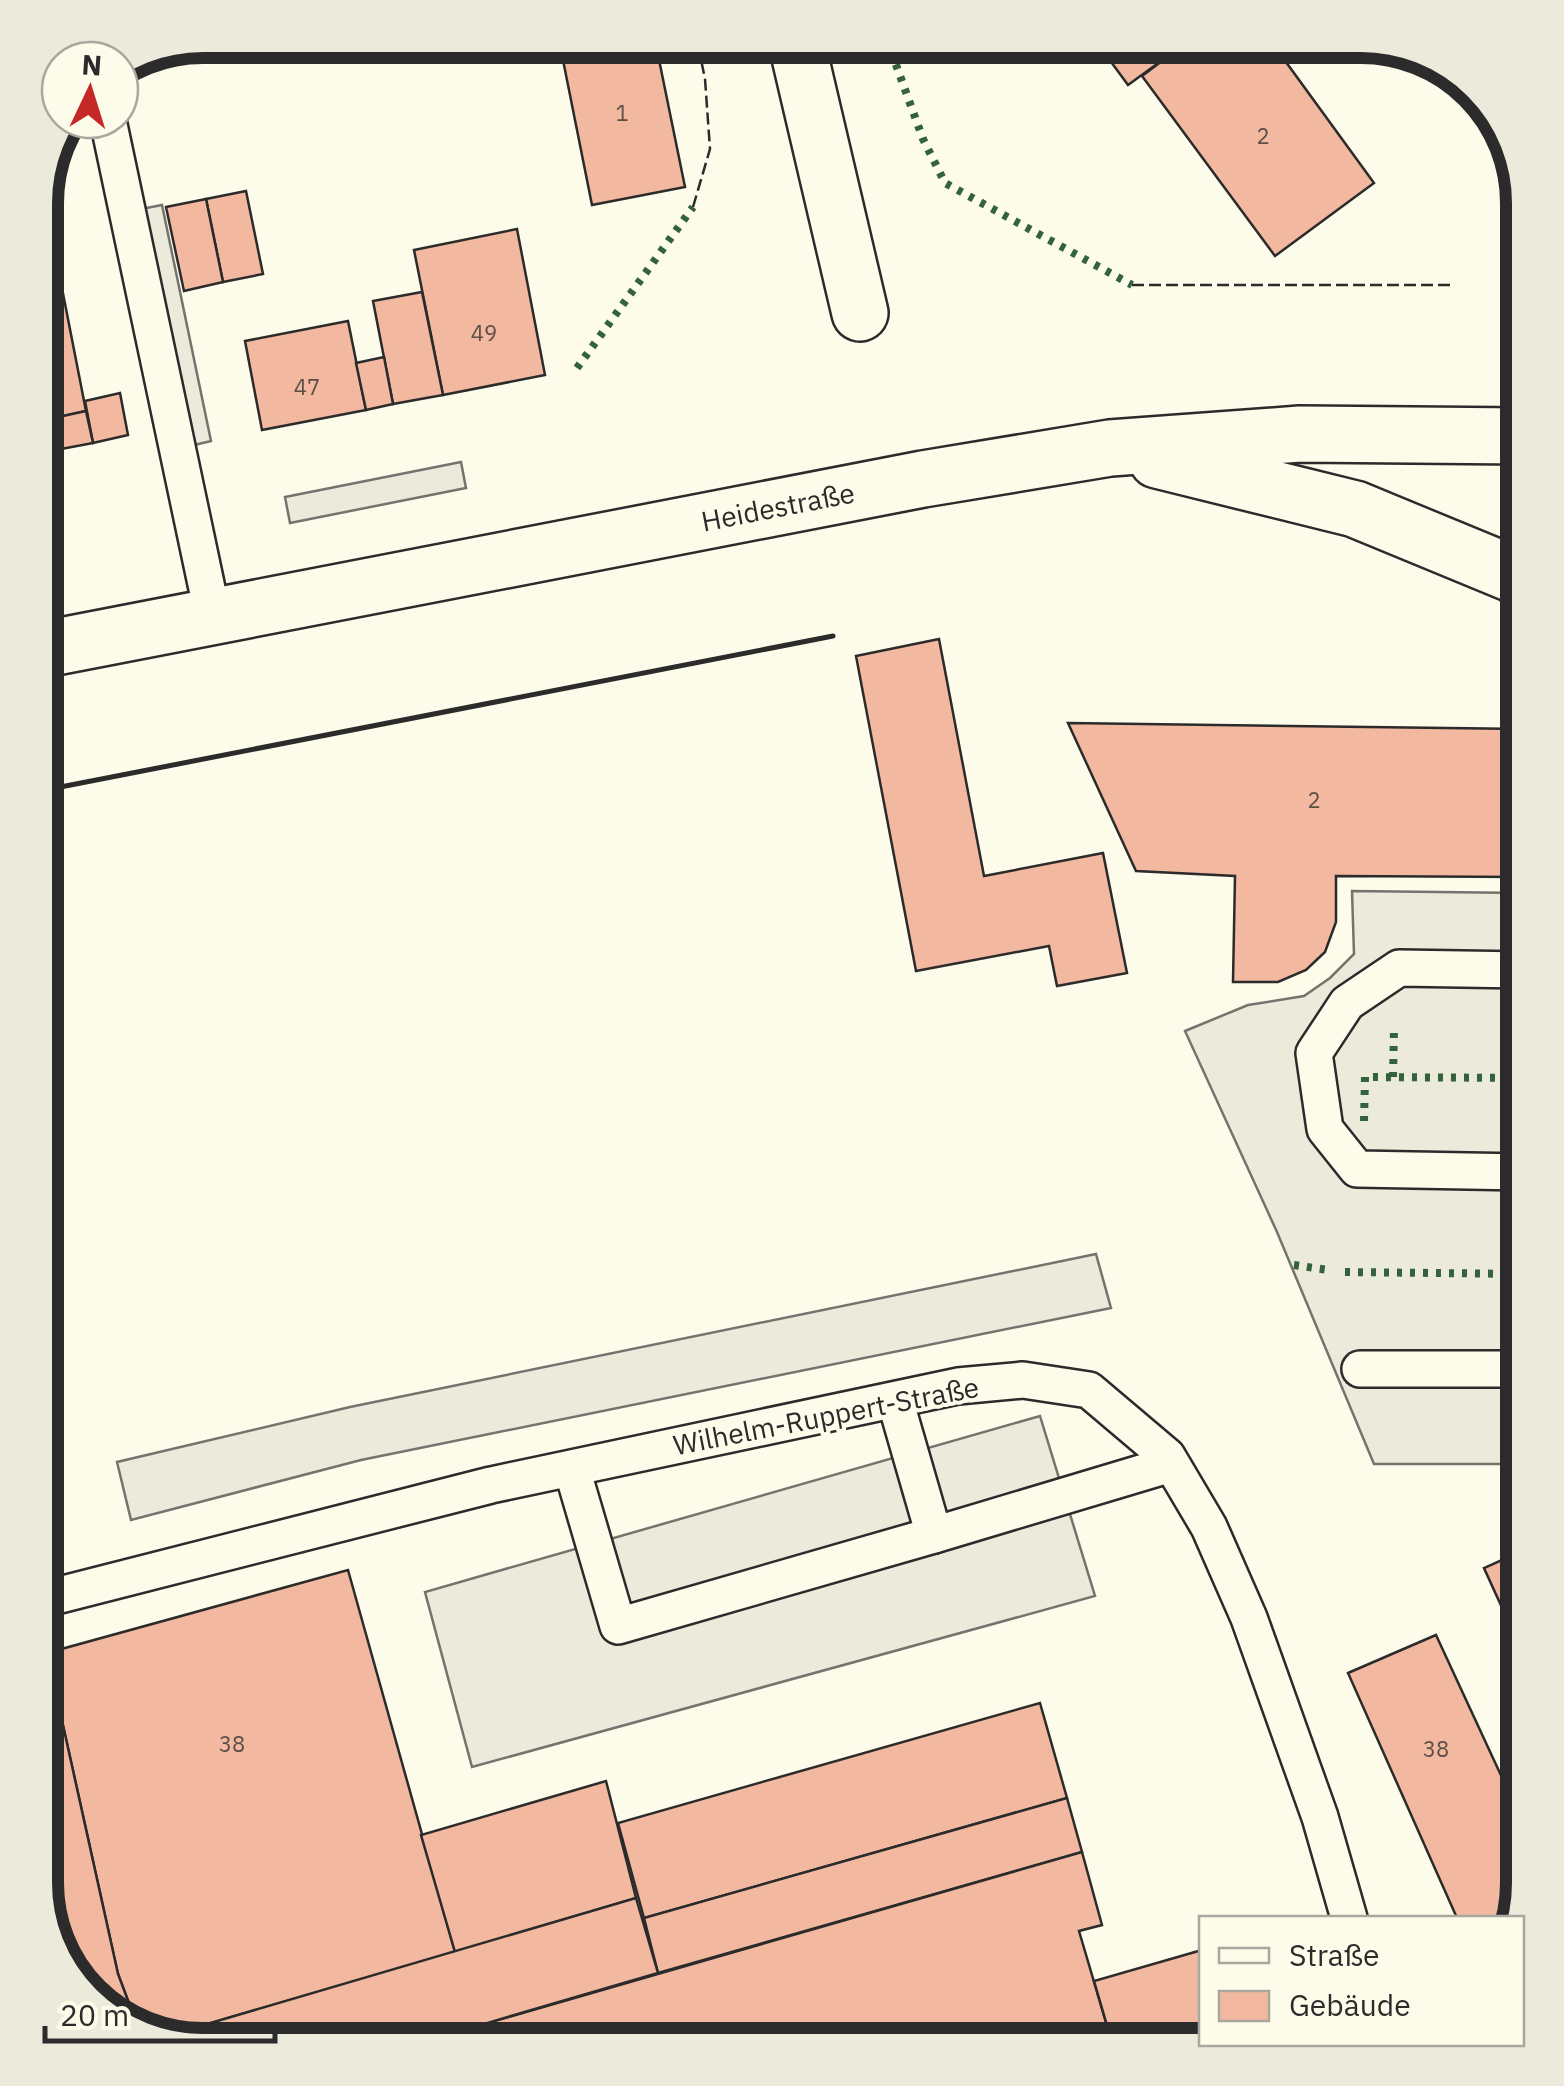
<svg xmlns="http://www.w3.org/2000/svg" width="1564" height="2086" font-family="'IBM Plex Sans',sans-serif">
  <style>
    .parking { fill: #eceadb; stroke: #74746e; stroke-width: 2.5 }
    .building { fill: #f2b8a0; stroke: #2b2b2b; stroke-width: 2.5 }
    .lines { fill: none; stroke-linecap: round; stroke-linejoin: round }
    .lane-casing { stroke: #2b2b2b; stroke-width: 40 }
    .street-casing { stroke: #2b2b2b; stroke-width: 60 }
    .secondary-casing { stroke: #2b2b2b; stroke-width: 60 }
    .lane { stroke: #fdfbea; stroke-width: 35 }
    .street { stroke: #fdfbea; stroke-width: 55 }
    .secondary { stroke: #fdfbea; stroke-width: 55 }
    .hedge { stroke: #34623c; stroke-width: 8; stroke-dasharray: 5 8; stroke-linecap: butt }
    .fence { stroke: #2b2b2b; stroke-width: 2.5; stroke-dasharray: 12 5; stroke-linecap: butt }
    .wall { stroke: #2b2b2b; stroke-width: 5 }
    .labels { text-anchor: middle; stroke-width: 8; stroke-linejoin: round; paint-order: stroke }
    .number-label { font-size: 22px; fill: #5d4e48 }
    .street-label { font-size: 28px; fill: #2b2b2b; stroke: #fdfbea }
    .rim { fill: none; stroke: #2b2b2b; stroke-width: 12 }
  </style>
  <rect width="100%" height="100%" fill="#fdfbea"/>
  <g class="parking">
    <polygon points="162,205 211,441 186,447 136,210"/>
    <polygon points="461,462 466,488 290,523 285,497"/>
    <polygon points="1352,891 1524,893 1524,1464 1374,1464 1277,1232 1185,1031 1248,1005 1304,996 1330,978 1354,954"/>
    <polygon points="1096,1254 1111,1308 361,1460 131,1520 117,1462 350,1407"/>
    <polygon points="1040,1416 1095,1596 472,1767 425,1592"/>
  </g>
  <g class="building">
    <polygon points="559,40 655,40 685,187 592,205"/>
    <polygon points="1095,40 1190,40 1128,85"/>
    <polygon points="1190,40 1270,40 1374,183 1275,256 1142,76"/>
    <polygon points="42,188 50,227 40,229 40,191"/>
    <polygon points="246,191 263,274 223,282 206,199"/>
    <polygon points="206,199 223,282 184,291 166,207"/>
    <polygon points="50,227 86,411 40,421 40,229"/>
    <polygon points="517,229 545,375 443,395 414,250"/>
    <polygon points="422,292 443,395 393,404 373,301"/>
    <polygon points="348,321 366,410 262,430 245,341"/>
    <polygon points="384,357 393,404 366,410 356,363"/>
    <polygon points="120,393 128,435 93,443 85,401"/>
    <polygon points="86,411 93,443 40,453 40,421"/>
    <polygon points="939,639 984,876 1103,853 1127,973 1057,986 1049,946 916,971 856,656"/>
    <polygon points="1068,723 1524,729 1524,877 1336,876 1336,922 1325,952 1306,970 1278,982 1233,982 1235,876 1136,871"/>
    <polygon points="1524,1550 1524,1656 1484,1568"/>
    <polygon points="348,1570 455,1952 163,2037 139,2030 118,1974 47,1653"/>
    <polygon points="1436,1635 1524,1825 1524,1884 1515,1918 1457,1918 1348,1673"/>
    <polygon points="47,1653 118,1974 139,2030 122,2025 67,1973 40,1884 40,1655"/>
    <polygon points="1040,1703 1067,1798 644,1918 618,1823"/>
    <polygon points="606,1781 636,1898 455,1952 421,1835"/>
    <polygon points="1067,1798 1082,1852 658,1973 644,1918"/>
    <polygon points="1082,1852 1102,1925 1079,1931 1113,2046 483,2046 477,2026"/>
    <polygon points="636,1898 658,1973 477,2026 483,2046 192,2046 163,2037"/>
    <polygon points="1202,1950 1202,2044 1299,2046 1113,2046 1094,1981"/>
  </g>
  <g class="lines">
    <defs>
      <g id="lane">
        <polyline points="108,120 213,617"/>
        <polyline points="1524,1172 1357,1169 1325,1129 1314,1053 1347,1003 1399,968 1524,970"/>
        <polyline points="1360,1369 1524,1369"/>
        <polyline points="572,1469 618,1626 934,1535 895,1400"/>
        <polyline points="934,1535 1171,1464"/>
        <polyline points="40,1600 491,1485 958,1386 1023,1380 1089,1390 1167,1456 1209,1527 1249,1618 1320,1817 1349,1918"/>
      </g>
      <polyline id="street" points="796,40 860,313"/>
      <g id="secondary">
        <polyline points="1157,460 1355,509 1515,575 1524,583"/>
        <polyline points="40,650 923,479 1110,448 1300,434 1524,436"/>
      </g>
    </defs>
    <use href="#lane" class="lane-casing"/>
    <use href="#street" class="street-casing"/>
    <use href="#secondary" class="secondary-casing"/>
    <use href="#lane" class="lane"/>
    <use href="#street" class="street"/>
    <use href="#secondary" class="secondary"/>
    <g class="hedge">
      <polyline points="887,40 923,139 945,183 1132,285"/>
      <polyline points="577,368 693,207"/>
      <polyline points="1393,1077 1394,1029"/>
      <polyline points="1364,1121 1365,1077 1524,1078"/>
      <polyline points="1294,1265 1328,1270"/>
      <polyline points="1345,1272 1524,1274"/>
    </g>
    <g class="fence">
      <polyline points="693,207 710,149 705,79 697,40"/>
      <polyline points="1132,285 1453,285"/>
    </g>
    <polyline class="wall" points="40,791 833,636"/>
  </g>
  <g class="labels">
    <g class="number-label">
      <text x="622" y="121">1</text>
      <text x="1263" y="144">2</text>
      <text x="484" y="341">49</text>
      <text x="307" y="395">47</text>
      <text x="1314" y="808">2</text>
      <text x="232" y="1752">38</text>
      <text x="1436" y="1757">38</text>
    </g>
    <g class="street-label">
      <text transform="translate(778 507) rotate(-11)" y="10">Heidestraße</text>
      <text transform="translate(826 1416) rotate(-11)" y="10">Wilhelm-Ruppert-Straße</text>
    </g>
  </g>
  <path d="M0 0H1564V2086H0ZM203 58H1361A145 145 0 0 1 1506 203V1883A145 145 0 0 1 1361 2028H203A145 145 0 0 1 58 1883V203A145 145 0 0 1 203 58Z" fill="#eceadb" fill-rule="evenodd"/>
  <path class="rim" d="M203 58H1361A145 145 0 0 1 1506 203V1883A145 145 0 0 1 1361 2028H203A145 145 0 0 1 58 1883V203A145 145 0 0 1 203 58Z"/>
  <rect x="1199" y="1916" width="325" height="130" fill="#fdfbea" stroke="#a9a89e" stroke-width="2.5"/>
  <rect x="1219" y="1948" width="50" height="15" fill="#fdfbea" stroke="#a9a89e" stroke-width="2.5"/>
  <text x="1289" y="1966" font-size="30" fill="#2b2b2b">Straße</text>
  <rect x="1219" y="1991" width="50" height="30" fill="#f2b8a0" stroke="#a9a89e" stroke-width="2.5"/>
  <text x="1289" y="2016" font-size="30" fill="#2b2b2b">Gebäude</text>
  <g transform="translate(90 90) rotate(4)"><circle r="48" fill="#fdfbea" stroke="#a9a89e" stroke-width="2.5"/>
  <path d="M0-8L18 38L0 25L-18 38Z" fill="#c62828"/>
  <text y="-15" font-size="28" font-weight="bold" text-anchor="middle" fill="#2b2b2b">N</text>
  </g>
  <path d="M45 2026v15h230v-15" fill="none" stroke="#2b2b2b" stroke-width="5"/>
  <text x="60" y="2026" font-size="30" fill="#2b2b2b" stroke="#fdfbea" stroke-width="8" paint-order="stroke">20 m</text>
</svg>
